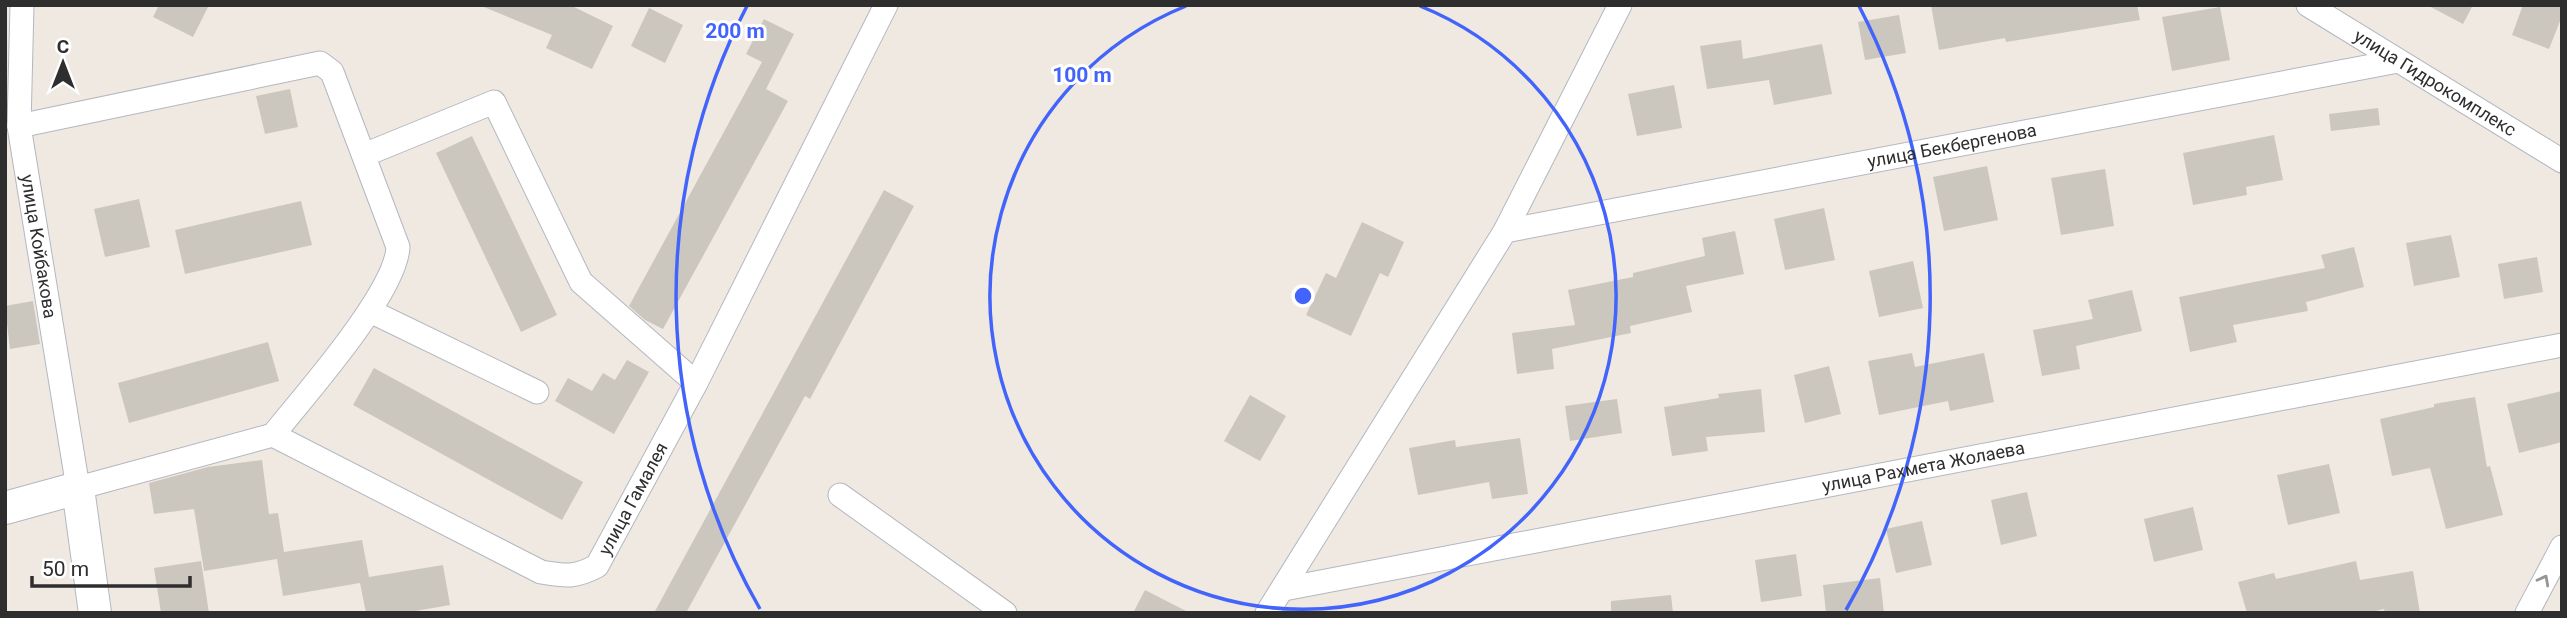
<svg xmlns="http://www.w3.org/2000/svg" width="2567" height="618" font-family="Roboto,sans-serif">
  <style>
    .building { fill: #cbc7bf }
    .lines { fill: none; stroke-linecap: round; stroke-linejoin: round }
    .street-casing { stroke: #b4b7c1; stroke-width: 25 }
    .secondary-casing { stroke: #b4b7c1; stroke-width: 34 }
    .street { stroke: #fff; stroke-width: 23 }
    .secondary { stroke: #fff; stroke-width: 32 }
    .oneway { stroke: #969696 }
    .ring { fill: none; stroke: #4264fb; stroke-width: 3.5 }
    .labels { text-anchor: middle; stroke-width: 6; stroke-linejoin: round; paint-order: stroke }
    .street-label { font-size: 18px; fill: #2e2e2e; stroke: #fff }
    .centre { fill: #4264fb; stroke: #fff; stroke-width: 3.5 }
    .ring-label { font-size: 21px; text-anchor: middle; font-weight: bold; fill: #4264fb; stroke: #fff; stroke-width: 6; stroke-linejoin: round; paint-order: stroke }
  </style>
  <rect width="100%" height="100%" fill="#efe9e1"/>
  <g class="building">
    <polygon points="159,5 209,5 193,37 153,17"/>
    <polygon points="479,5 570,5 613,26 592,69 546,48 552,35"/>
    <polygon points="1931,5 2137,5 2140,20 2006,42 2005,38 1939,50"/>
    <polygon points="2427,5 2473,5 2463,24"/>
    <polygon points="2523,5 2562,5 2562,16 2549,49 2512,35"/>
    <polygon points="2220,7 2230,60 2172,71 2162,17"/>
    <polygon points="649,8 683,25 665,63 631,46"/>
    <polygon points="1899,15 1906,53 1865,60 1858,22"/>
    <polygon points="764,19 794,34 766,89 788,101 663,329 645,320 629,306 762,62 746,54"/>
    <polygon points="1741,40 1743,59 1822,44 1832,94 1774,105 1769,80 1707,89 1700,46"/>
    <polygon points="1674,85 1682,128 1637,136 1628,94"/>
    <polygon points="290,89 298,127 265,134 256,96"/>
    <polygon points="2378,108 2380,125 2331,131 2329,114"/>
    <polygon points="2274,135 2283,180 2246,187 2247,195 2193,205 2183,153"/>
    <polygon points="472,136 557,315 521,332 436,153"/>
    <polygon points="1987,166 1998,220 1944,231 1933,177"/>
    <polygon points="2105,169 2114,226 2061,235 2051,178"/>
    <polygon points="884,190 914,206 810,399 805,396 686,613 654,613"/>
    <polygon points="139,199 150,247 105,257 94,209"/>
    <polygon points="301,201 312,245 185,274 175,230"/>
    <polygon points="1824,208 1835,260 1785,270 1774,219"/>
    <polygon points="1362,222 1404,242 1388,277 1380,273 1351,336 1306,315 1326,273 1336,278"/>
    <polygon points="1735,231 1744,274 1686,286 1692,312 1630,326 1631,333 1552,349 1554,369 1517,374 1512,333 1575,325 1568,290 1633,277 1633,273 1705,256 1702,238"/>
    <polygon points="2451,235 2460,277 2414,286 2406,243"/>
    <polygon points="2354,247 2364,287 2306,302 2308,311 2233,325 2237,342 2190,352 2179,297 2325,268 2321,255"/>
    <polygon points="2537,257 2543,292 2504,299 2498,264"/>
    <polygon points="1913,261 1923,308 1879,317 1869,271"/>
    <polygon points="2132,290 2142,331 2076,346 2080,369 2042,376 2033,330 2093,319 2088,300"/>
    <polygon points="33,301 40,344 10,349 5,306"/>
    <polygon points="268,342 279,381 129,423 118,383"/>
    <polygon points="1912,353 1915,367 1984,353 1994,402 1950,411 1948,401 1879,415 1868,361"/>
    <polygon points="627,360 649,372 614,434 555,401 568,378 592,391 603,373 615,380"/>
    <polygon points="1829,366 1841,414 1805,423 1794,375"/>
    <polygon points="374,368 583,482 562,520 353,405"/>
    <polygon points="1761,389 1765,432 1706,437 1708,451 1672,456 1664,407 1719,398 1718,394"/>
    <polygon points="2562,391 2562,442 2519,453 2507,404"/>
    <polygon points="1250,395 1286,416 1260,461 1224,441"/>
    <polygon points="2475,397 2487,467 2490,466 2503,515 2446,529 2430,468 2392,476 2380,419 2434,407 2434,404"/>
    <polygon points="1617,399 1622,433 1570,441 1565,406"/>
    <polygon points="1520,438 1528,494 1492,499 1489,482 1418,495 1409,448 1455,440 1456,447"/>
    <polygon points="262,460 269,514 278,513 284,552 362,540 369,577 443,565 450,605 404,613 366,613 360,583 283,596 277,559 204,571 194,509 154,514 149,483 208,467"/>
    <polygon points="2329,464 2340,513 2288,525 2277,475"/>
    <polygon points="2027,492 2037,536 2001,545 1991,500"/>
    <polygon points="2193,507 2203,550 2154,562 2144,519"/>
    <polygon points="1922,521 1932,565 1896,573 1886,529"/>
    <polygon points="1796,554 1802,596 1761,602 1755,560"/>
    <polygon points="201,561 209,613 161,613 154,568"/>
    <polygon points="2356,561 2360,580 2413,571 2420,613 2385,613 2384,609 2367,613 2247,613 2238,582 2274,573 2276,579"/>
    <polygon points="1880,578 1884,613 1826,613 1823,585"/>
    <polygon points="1145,590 1190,613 1133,613"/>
    <polygon points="1671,595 1673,613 1611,613 1611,601"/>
  </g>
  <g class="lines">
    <defs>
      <g id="street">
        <path id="s1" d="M22 5 19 126 78 488 273 435 541 572C566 576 574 578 597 566L696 383 886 5"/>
        <path id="s2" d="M2308 5 2562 161"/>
        <path d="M19 126 320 63 332 72 398 247C396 293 304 396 273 435"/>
        <polyline points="364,155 494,102 581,282 696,383"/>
        <path id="s3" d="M1505 231 2398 61"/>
        <polyline points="370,311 537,392"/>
        <polyline points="840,495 1005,613"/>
        <path id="s4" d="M1284 589 2562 345"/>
        <polyline points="1267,613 1505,231 1620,5"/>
        <polyline points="2527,613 2562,547"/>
      </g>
      <polyline id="secondary" points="5,508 78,488 95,613"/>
    </defs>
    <use href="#street" class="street-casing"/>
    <use href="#secondary" class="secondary-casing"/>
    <use href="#street" class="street"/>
    <use href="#secondary" class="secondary"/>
  </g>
  <defs><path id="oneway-chevron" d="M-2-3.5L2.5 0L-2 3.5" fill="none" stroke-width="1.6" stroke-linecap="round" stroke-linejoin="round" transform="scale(1.75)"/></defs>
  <use class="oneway" href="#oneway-chevron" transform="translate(2544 580) rotate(-62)"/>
  <g class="ring">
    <path d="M1420 6A313 313 0 1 1 1186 6"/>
    <path d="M760 609A627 627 0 0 1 747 6M1859 6A627 627 0 0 1 1846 610"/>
  </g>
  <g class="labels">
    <g class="street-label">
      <text dy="6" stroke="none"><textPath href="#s2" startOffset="149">улица Гидрокомплекс</textPath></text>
      <text dy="6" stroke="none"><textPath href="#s3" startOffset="455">улица Бекбергенова</textPath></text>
      <text dy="6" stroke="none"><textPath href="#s1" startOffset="243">улица Койбакова</textPath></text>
      <text dy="6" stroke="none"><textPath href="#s4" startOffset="651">улица Рахмета Жолаева</textPath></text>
      <text dy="6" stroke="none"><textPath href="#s1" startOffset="1125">улица Гамалея</textPath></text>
    </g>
  </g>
  <circle cx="1303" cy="296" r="10" class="centre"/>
  <g class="ring-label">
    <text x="735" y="38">200 m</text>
    <text x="1082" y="82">100 m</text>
  </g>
  <rect width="2567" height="618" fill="none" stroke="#2e2e2e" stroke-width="14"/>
  <g transform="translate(63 63)" stroke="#ffffff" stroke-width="5" paint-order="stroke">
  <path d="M0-5L12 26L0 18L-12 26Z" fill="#2e2e2e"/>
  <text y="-10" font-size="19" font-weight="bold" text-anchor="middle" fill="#2e2e2e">С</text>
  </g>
  <path d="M32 576v10h158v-10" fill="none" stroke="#2e2e2e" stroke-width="3.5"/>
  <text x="42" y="576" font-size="21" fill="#2e2e2e" stroke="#ffffff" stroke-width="5" paint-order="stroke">50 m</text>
</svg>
